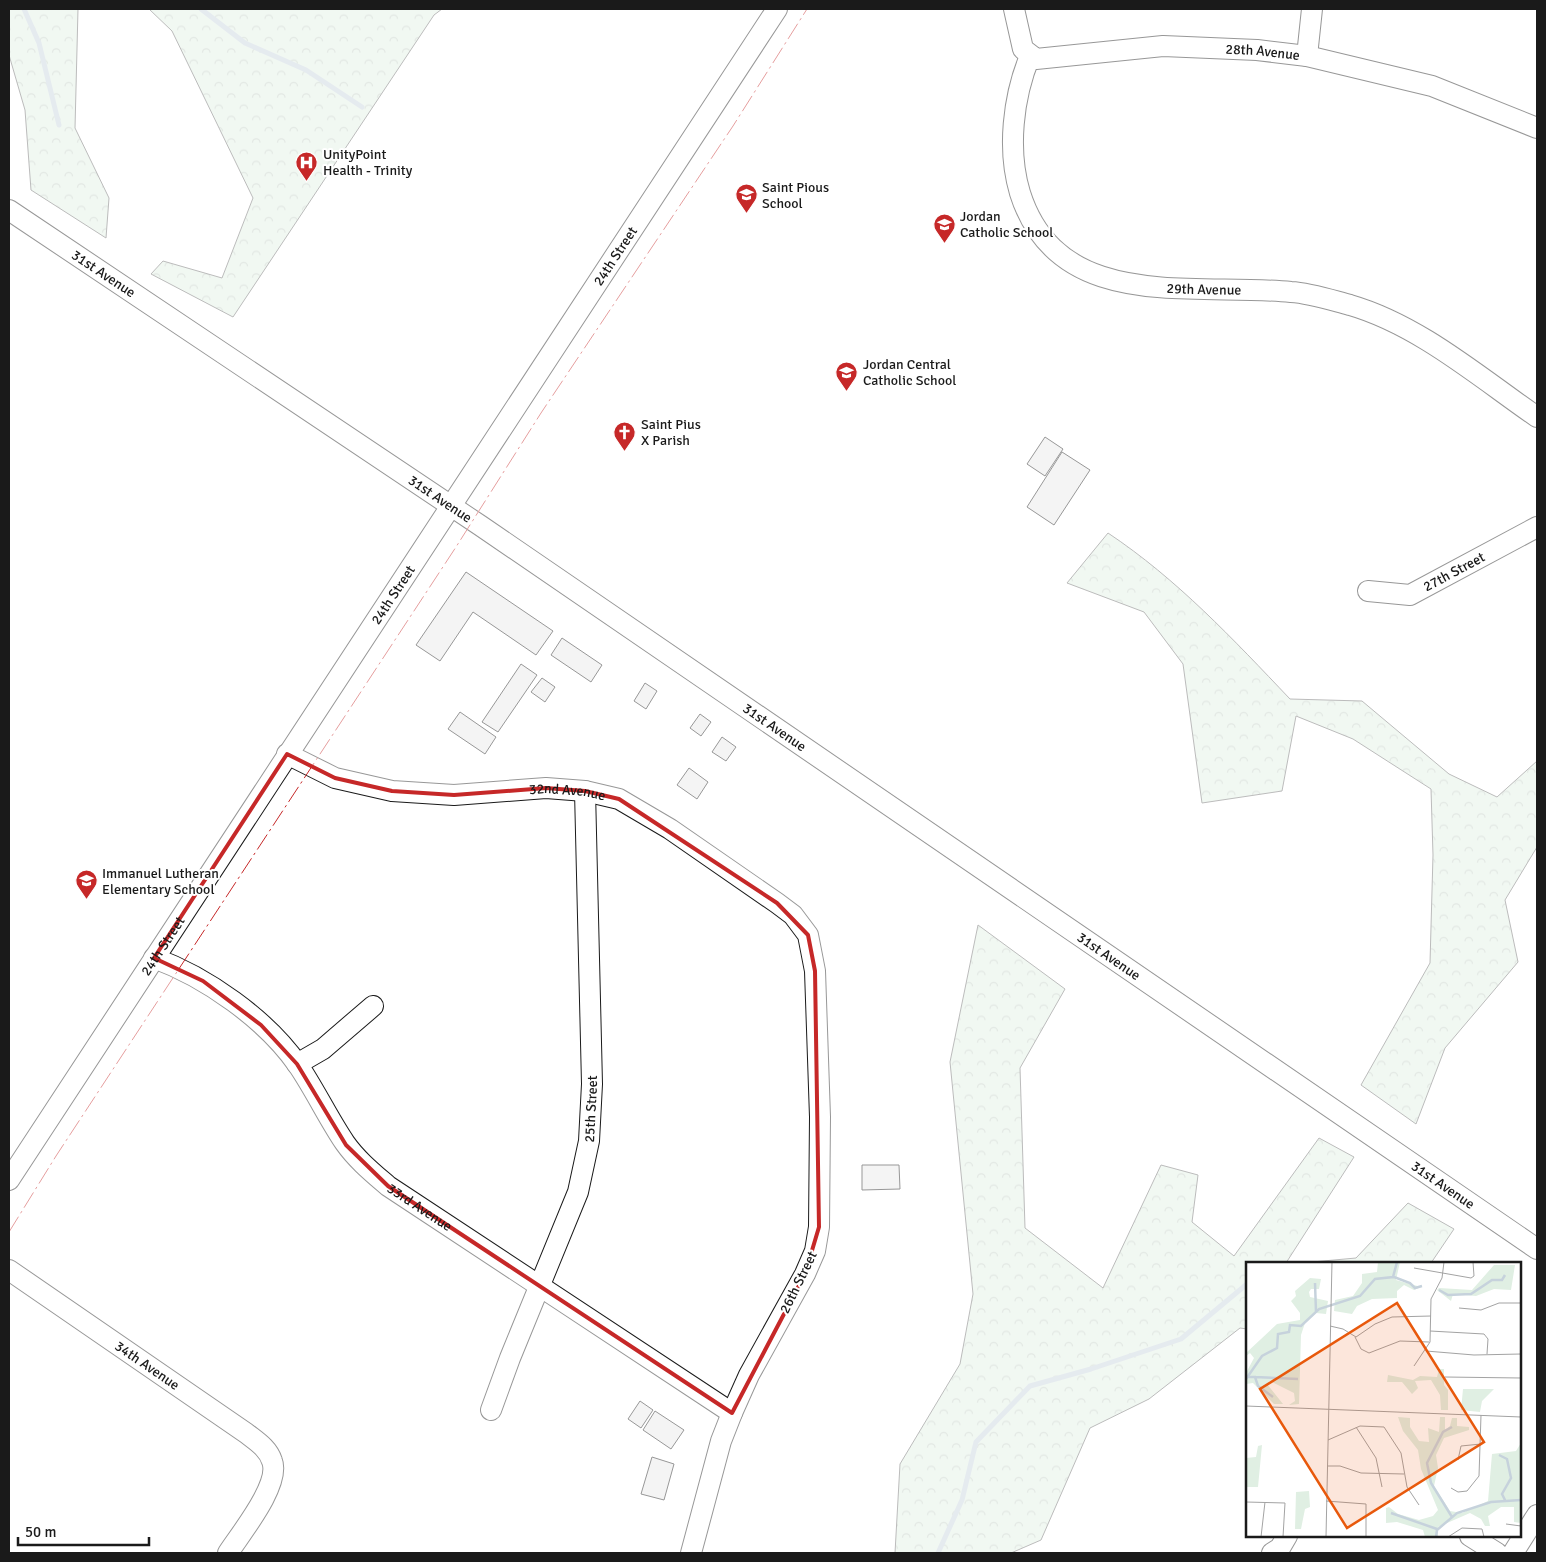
<svg xmlns="http://www.w3.org/2000/svg" width="1546" height="1562" font-family="Signika,sans-serif">
  <style>
    .forest { fill: url(#forest-crowns); stroke: #6a6a6a }
    .lines { fill: none; stroke-linecap: round; stroke-linejoin: round }
    .stream { stroke: #c6d2dc; stroke-width: 5 }
    .building { fill: #e6e6e6; stroke: #1a1a1a }
    .minor-casing { stroke: #1a1a1a; stroke-width: 22 }
    .minor { stroke: #fff; stroke-width: 20 }
    .power { stroke: #c62828; stroke-width: 1; stroke-dasharray: 18 4 2.5 4; stroke-linecap: butt }
    .marked { fill: none; stroke: #c62828; stroke-width: 4; stroke-linejoin: round }
    .labels { text-anchor: middle; stroke-width: 4; stroke-linejoin: round; paint-order: stroke }
    .street-label { font-size: 14px; fill: #1a1a1a; stroke: #fff }
    .poi-label { font-size: 14px; fill: #1a1a1a; stroke: #fff; text-anchor: start }
    .inset-river { fill: none; stroke: #c6d2dc; stroke-width: 2.5 }
    .inset-road { fill: none; stroke: #a3a3a3; stroke-width: 1 }
    .view { fill: #e8590c; fill-opacity: 0.15; stroke: #e8590c; stroke-width: 2.5 }
    .inset-edge { fill: none; stroke: #1a1a1a; stroke-width: 2.5 }
  </style>
  <defs>
    <pattern id="forest-crowns" width="20" height="18" patternUnits="userSpaceOnUse" patternTransform="scale(1.25)"><rect width="20" height="18" fill="#e0efe3"/><path d="M2 6a3 3 0 1 1 6 0M12 15a3 3 0 1 1 6 0" fill="none" stroke="#c0ccc2"/></pattern>
  </defs>
  <rect width="100%" height="100%" fill="#fff"/>
  <g class="forest">
    <polygon points="9,9 78,9 75,128 109,198 106,238 31,190 25,110 9,55"/>
    <polygon points="149,9 442,9 434,15 233,317 151,274 163,261 222,278 253,198 172,31"/>
    <path d="M1108 533C1177 579 1233 639 1290 699L1362 701 1449 774 1497 797 1537 761V847L1505 900 1518 962 1445 1048 1416 1124 1361 1085 1430 963 1433 855 1431 789 1353 739 1296 716 1282 791 1202 803 1183 664 1144 612 1067 583Z"/>
    <polygon points="978,925 1065,989 1020,1068 1025,1228 1103,1288 1161,1165 1198,1175 1192,1222 1234,1256 1319,1138 1354,1157 1286,1263 1247,1263 1247,1329 1240,1328 1149,1399 1090,1428 1041,1540 1011,1553 895,1553 900,1464 960,1364 973,1294 950,1062"/>
    <polygon points="1408,1203 1454,1229 1431,1263 1301,1263 1356,1258"/>
  </g>
  <g class="lines">
    <g class="stream">
      <polyline points="24,9 39,43 59,125"/>
      <polyline points="201,9 245,43 306,70 362,107"/>
      <polyline points="938,1553 962,1500 976,1442 1030,1386 1091,1369 1181,1339 1247,1284"/>
    </g>
  </g>
  <g class="building">
    <polygon points="1045,437 1063,449 1045,476 1027,464"/>
    <polygon points="1062,452 1090,470 1054,525 1027,507"/>
    <polygon points="466,572 553,631 536,655 473,612 440,661 416,645"/>
    <polygon points="562,638 602,665 591,682 551,655"/>
    <polygon points="521,664 537,675 498,732 482,722"/>
    <polygon points="542,678 555,687 545,702 531,692"/>
    <polygon points="645,683 657,691 646,709 634,701"/>
    <polygon points="460,712 496,737 485,754 448,729"/>
    <polygon points="700,714 711,722 701,736 690,728"/>
    <polygon points="722,737 736,747 726,761 712,752"/>
    <polygon points="689,768 708,782 697,799 677,785"/>
    <polygon points="862,1165 899,1165 900,1189 862,1190"/>
    <polygon points="640,1401 653,1410 641,1428 628,1419"/>
    <polygon points="655,1411 684,1430 671,1449 643,1430"/>
    <polygon points="652,1457 674,1464 664,1500 641,1494"/>
  </g>
  <g class="lines">
    <defs>
      <g id="minor">
        <path id="s1" d="M1014 9 1023 49 1036 59 1163 46 1257 50 1307 56 1432 86 1537 128"/>
        <path id="s2" d="M1030 56C1013 97 1007 150 1020 193 1058 314 1194 282 1291 292 1310 293 1331 300 1350 305 1419 325 1479 377 1537 417"/>
        <polyline points="1307,56 1312,9"/>
        <path id="s3" d="M9 210 481 526 1537 1249"/>
        <path id="s4" d="M1368 591 1410 595 1537 527"/>
        <path id="s5" d="M287 754 335 778 392 791 454 795 546 788 585 791 619 799 670 829 777 903 793 915 808 935 815 971 820 1117 819 1227 815 1251 805 1274 749 1375 732 1413 721 1441 691 1553"/>
        <path id="s6" d="M154 958C206 977 266 1019 298 1065 315 1090 328 1118 345 1143 357 1160 373 1173 388 1186L732 1413"/>
        <polyline points="297,1064 323,1049 373,1006"/>
        <path id="s7" d="M9 1180 777 9"/>
        <path id="s8" d="M9 1270 246 1433C256 1441 268 1448 272 1461 281 1484 241 1533 228 1553"/>
        <path id="s9" d="M491 1410 510 1358 578 1192 589 1141 592 1084 585 791"/>
        <polyline points="1470,1536 1497,1553"/>
        <polyline points="1272,1553 1280,1548 1287,1536"/>
        <polyline points="1513,1553 1537,1515"/>
      </g>
    </defs>
    <use href="#minor" class="minor-casing"/>
    <use href="#minor" class="minor"/>
    <polyline class="power" points="9,1232 56,1156 456,547 541,413 733,126 807,9"/>
  </g>
  <path d="M0 0H1546V1562H0ZM287 754 335 778 392 791 454 795 546 788 585 791 619 799 777 903 808 935 815 971 819 1227 805 1274 732 1413 388 1186 346 1145 297 1064 261 1025 203 981 154 958Z" fill="#fff" fill-opacity=".55" fill-rule="evenodd"/>
  <path class="marked" d="M287 754 335 778 392 791 454 795 546 788 585 791 619 799 777 903 808 935 815 971 819 1227 805 1274 732 1413 388 1186 346 1145 297 1064 261 1025 203 981 154 958Z"/>
  <defs>
    <symbol id="hospital-pin" viewBox="-11 -11 22 30"><path d="M0 17L-7.5 6A9.5 9.5 0 1 1 7.5 6Z" fill="#c62828" stroke="#fff"/><path d="M-5-5h3v3.5h4V-5h3V5h-3V1.5h-4V5h-3Z" fill="#fff"/></symbol>
    <symbol id="school-pin" viewBox="-11 -11 22 30"><path d="M0 17L-7.5 6A9.5 9.5 0 1 1 7.5 6Z" fill="#c62828" stroke="#fff"/><path d="M0-5L7-2L0 1L-7-2ZM-4 1L0 2.5L4 1V4Q0 6-4 4Z" fill="#fff"/></symbol>
    <symbol id="church-pin" viewBox="-11 -11 22 30"><path d="M0 17L-7.5 6A9.5 9.5 0 1 1 7.5 6Z" fill="#c62828" stroke="#fff"/><path d="M-1.2-6h2.4v3.5h3.3v2.4h-3.3V6h-2.4V-.1h-3.3v-2.4h3.3Z" fill="#fff"/></symbol>
  </defs>
  <g fill-rule="evenodd">
    <use href="#hospital-pin" x="294" y="150" width="25" height="34"/>
    <use href="#school-pin" x="734" y="182" width="25" height="34"/>
    <use href="#school-pin" x="932" y="212" width="25" height="34"/>
    <use href="#school-pin" x="834" y="360" width="25" height="34"/>
    <use href="#church-pin" x="612" y="420" width="25" height="34"/>
    <use href="#school-pin" x="74" y="868" width="25" height="34"/>
  </g>
  <g class="labels">
    <g class="street-label">
      <text dy="5" stroke="none"><textPath href="#s1" startOffset="285">28th Avenue</textPath></text>
      <text dy="5" stroke="none"><textPath href="#s7" startOffset="1105">24th Street</textPath></text>
      <text dy="5" stroke="none"><textPath href="#s3" startOffset="114">31st Avenue</textPath></text>
      <text dy="5" stroke="none"><textPath href="#s2" startOffset="365">29th Avenue</textPath></text>
      <text dy="5" stroke="none"><textPath href="#s3" startOffset="519">31st Avenue</textPath></text>
      <text dy="5" stroke="none"><textPath href="#s4" startOffset="92">27th Street</textPath></text>
      <text dy="5" stroke="none"><textPath href="#s7" startOffset="700">24th Street</textPath></text>
      <text dy="5" stroke="none"><textPath href="#s3" startOffset="924">31st Avenue</textPath></text>
      <text dy="5" stroke="none"><textPath href="#s5" startOffset="288">32nd Avenue</textPath></text>
      <text dy="5" stroke="none"><textPath href="#s7" startOffset="280">24th Street</textPath></text>
      <text dy="5" stroke="none"><textPath href="#s3" startOffset="1329">31st Avenue</textPath></text>
      <text dy="5" stroke="none"><textPath href="#s9" startOffset="319">25th Street</textPath></text>
      <text dy="5" stroke="none"><textPath href="#s3" startOffset="1734">31st Avenue</textPath></text>
      <text dy="5" stroke="none"><textPath href="#s6" startOffset="372">33rd Avenue</textPath></text>
      <text transform="translate(798 1282) rotate(-64)" y="5">26th Street</text>
      <text dy="5" stroke="none"><textPath href="#s8" startOffset="168">34th Avenue</textPath></text>
    </g>
    <g class="poi-label">
      <text x="323" y="159">UnityPoint<tspan x="323" dy="16">Health - Trinity</tspan></text>
      <text x="762" y="192">Saint Pious<tspan x="762" dy="16">School</tspan></text>
      <text x="960" y="221">Jordan<tspan x="960" dy="16">Catholic School</tspan></text>
      <text x="863" y="369">Jordan Central<tspan x="863" dy="16">Catholic School</tspan></text>
      <text x="641" y="429">Saint Pius<tspan x="641" dy="16">X Parish</tspan></text>
      <text x="102" y="878">Immanuel Lutheran<tspan x="102" dy="16">Elementary School</tspan></text>
    </g>
  </g>
  <g transform="translate(1246 1262)">
    <rect width="275" height="275" fill="#fff"/>
    <path d="M132 0H154L150 18 175 25 168 28 158 23 151 29V36L126 37 111 44 106 52 88 49 89 38 107 34 116 21V12L131 10ZM248 3H269L265 28 248 27 230 34 207 32 205 39 191 28 193 26 226 28ZM64 16 75 17 73 27H65L63 30 64 35 82 39 80 52 70 51 59 61 55 73 53 142 43 143 49 139 48 131 24 119 21 122 37 142H28L7 121 0 122V111L8 96 4 91 0 94V91L31 62 54 58V51L45 39 50 34 49 29ZM193 107H198V123L202 128V148H195L194 133 185 118 169 119 172 126 166 132 156 120H141L142 113 167 118 174 114 191 115ZM217 127H248L236 139 234 150 215 148ZM152 155 164 156V165L173 179 183 180 182 166 193 170 194 155H199V168L204 164 206 156H211V164L223 165V168L198 176 190 193 192 206 188 224 204 249 216 251 242 239 246 192 270 189 275 181V261L268 260V245H255L242 254 244 264H239L235 257 224 251 192 265V275H179L177 268 151 260 140 261V246L143 245 152 252 173 258 187 254 192 248 175 207 172 188 157 169ZM16 183 12 225H0V196L10 195 12 184ZM63 229 64 245 59 247 55 267H49L50 230Z" fill="#e0efe3"/>
    <path class="inset-river" d="M148 15 164 21 169 26 176 24M69 21 70 50M193 28 202 33 225 32 246 18H256L259 13M2 115H9L12 124 27 135M9 115 52 117M0 117 16 94 31 86 32 72 43 70 44 63 55 64 73 47 114 34 129 17 147 15 151 0M206 165 197 170 181 201 185 221 206 255M253 193 261 197 265 216 256 232 259 238M145 251 191 267M190 275 191 268 211 251 245 240 275 238"/>
    <path class="inset-road" d="M168 6 225 16 228 14 227 0M213 46 235 48 253 41H275M84 64 97 67 110 75 129 62 146 55 185 54M184 69 238 72 242 77 241 92M109 75 115 87 123 91 154 79 183 80M180 89 228 93 275 92M168 104 184 80 185 37 196 16 198 0M199 115 275 116M0 144 275 155M110 165 130 196 136 225M82 178 114 164 138 165 155 191 161 225 173 243M212 198 215 184 235 182M81 204H94L115 211 158 212M205 226 212 230 221 229 233 214 235 153M80 239 120 242V275M0 240 39 241 37 275M260 262 275 264M15 275 19 240M80 275 86 0M202 275 216 266 236 267 238 275"/>
    <path class="view" d="M151 41 238 180 101 266 14 127Z"/>
    <rect width="275" height="275" class="inset-edge"/>
  </g>
  <rect width="1546" height="1562" fill="none" stroke="#1a1a1a" stroke-width="20"/>
  <path d="M18 1537v8h131v-8" fill="none" stroke="#1a1a1a" stroke-width="2.5"/>
  <text x="25" y="1537" font-size="15" fill="#1a1a1a" stroke="#ffffff" stroke-width="4" paint-order="stroke">50 m</text>
</svg>
